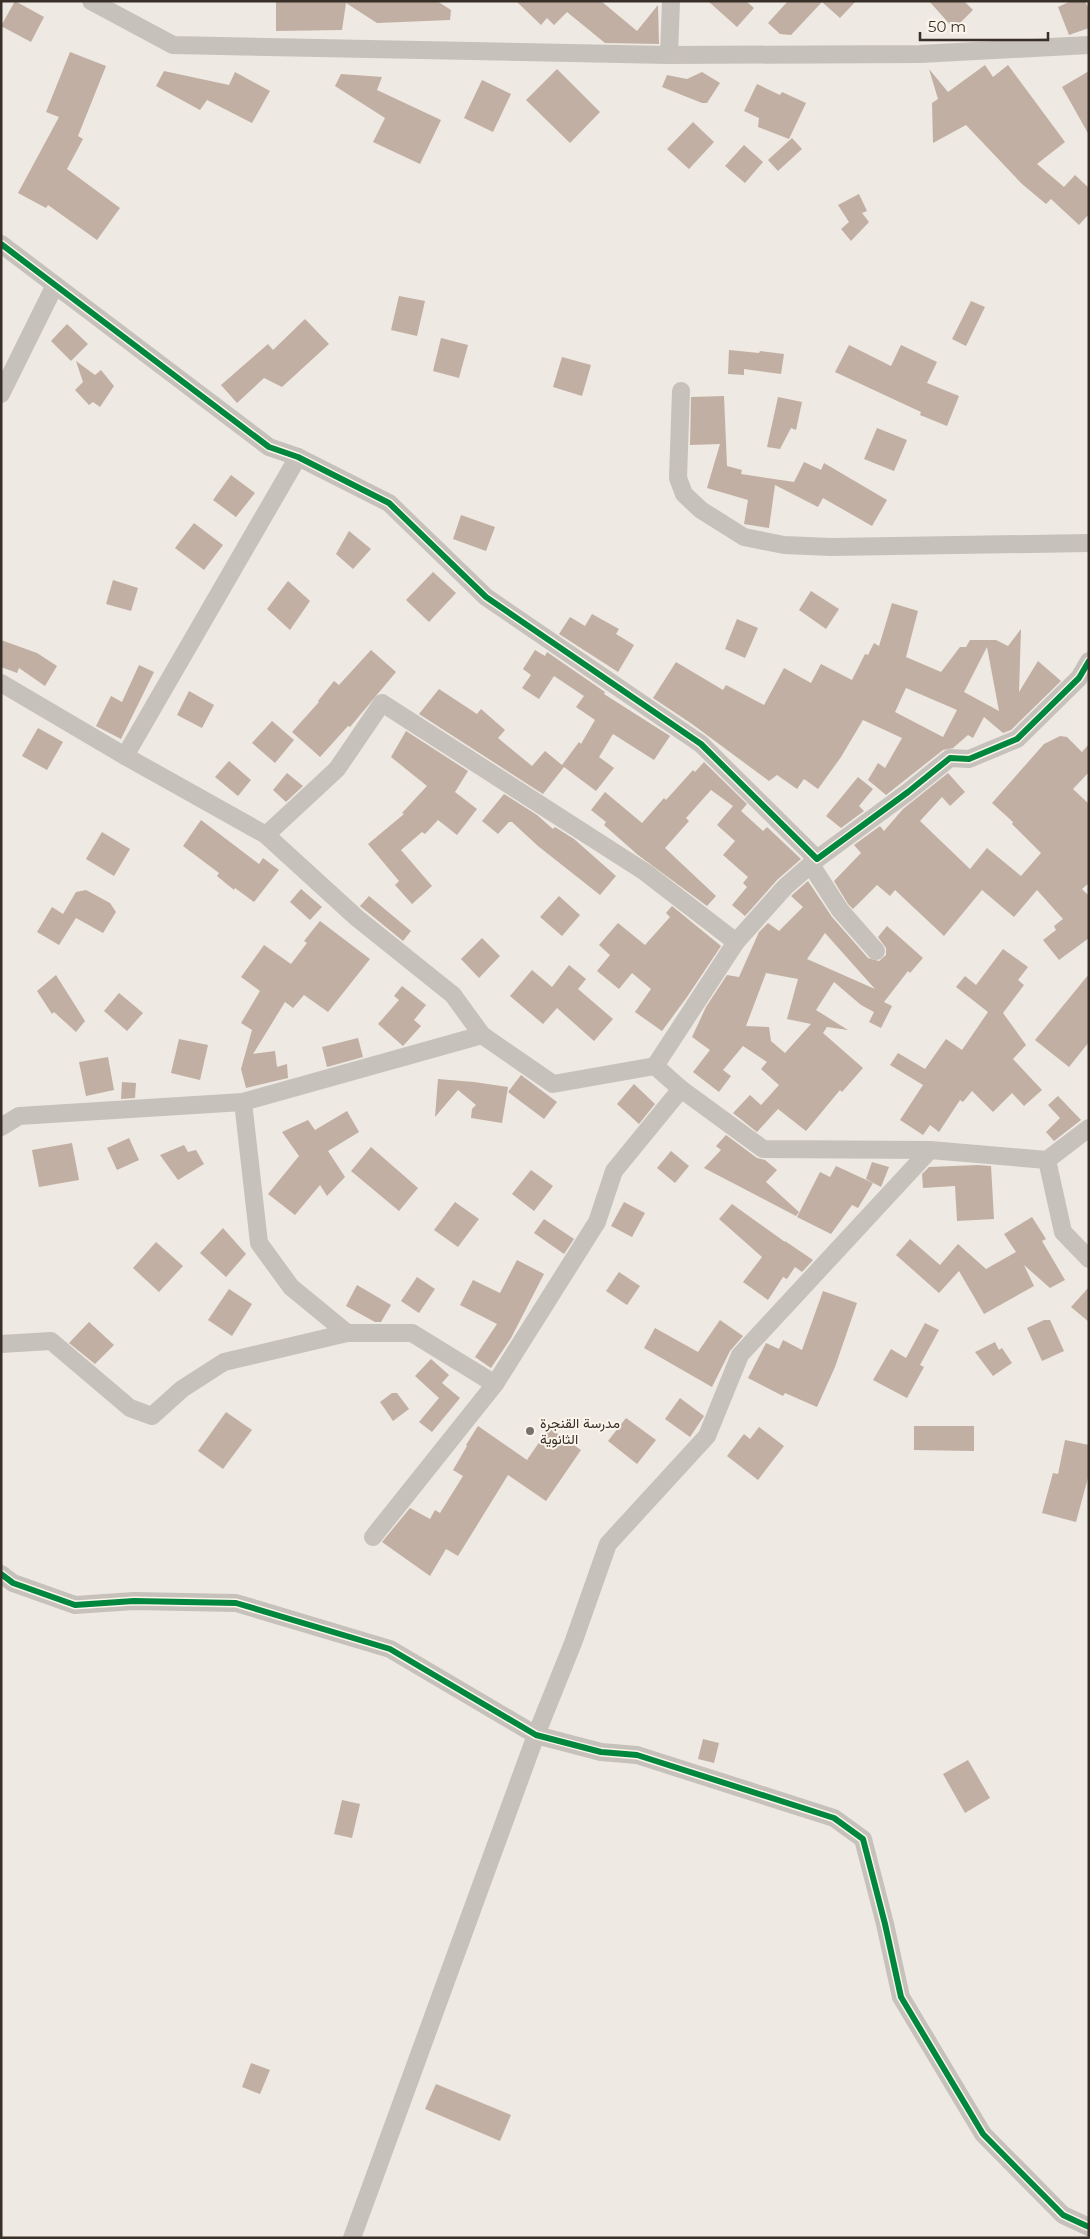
<svg xmlns="http://www.w3.org/2000/svg" width="1090" height="2239" font-family="Montserrat,Vazirmatn,sans-serif">
  <style>
    .building { fill: #c2afa3; fill-rule: evenodd }
    .lines { fill: none; stroke-linecap: round; stroke-linejoin: round }
    .minor { stroke: #c7c1bb; stroke-width: 18 }
    .cycleway-casing { stroke: #faf4ea; stroke-width: 9 }
    .cycleway { stroke: #00873e; stroke-width: 6 }
    .poi-dot { fill: #78706a; stroke: #faf4ea; stroke-width: 2 }
    .labels { text-anchor: middle; stroke-width: 4; stroke-linejoin: round; paint-order: stroke }
    .poi-label { font-size: 14px; fill: #382f29; stroke: #faf4ea; text-anchor: start }
  </style>
  <rect width="100%" height="100%" fill="#eee9e2"/>
  <g class="building">
    <polygon points="15,1 44,17 31,42 1,26"/>
    <polygon points="276,1 437,1 451,10 450,20 377,23 346,3 342,30 276,31"/>
    <polygon points="516,1 601,1 637,31 658,5 659,44 605,43 567,12 554,25 547,18 541,25"/>
    <polygon points="708,1 746,1 754,8 737,27"/>
    <polygon points="788,1 856,1 840,18 822,2 791,35 780,34 768,23"/>
    <polygon points="929,1 964,1 973,10 954,29"/>
    <polygon points="1071,1 1085,1 1089,10 1089,28 1069,35 1058,7"/>
    <polygon points="70,52 106,66 78,136 83,139 67,169 120,208 97,240 48,205 46,208 18,193 59,117 46,112"/>
    <polygon points="985,65 993,77 1008,65 1065,142 1037,164 1064,187 1075,175 1089,188 1089,214 1079,225 1051,199 1046,204 1022,184 966,125 933,143 932,103 938,99 929,69 948,92"/>
    <polygon points="557,69 600,112 570,143 526,100"/>
    <polygon points="164,71 229,85 235,72 270,91 252,123 207,100 200,110 156,86"/>
    <polygon points="1089,71 1089,135 1062,87"/>
    <polygon points="702,72 720,83 707,103 702,103 662,87 667,75 687,79"/>
    <polygon points="341,74 382,77 377,90 441,120 420,164 373,142 385,118 335,86"/>
    <polygon points="482,80 511,94 493,132 464,118"/>
    <polygon points="757,84 780,95 782,92 806,103 789,139 758,127 759,118 744,111"/>
    <polygon points="693,122 714,142 689,169 667,149"/>
    <polygon points="792,138 802,149 778,171 768,160"/>
    <polygon points="744,145 763,162 745,183 725,166"/>
    <polygon points="859,194 867,211 862,213 869,222 851,241 841,229 849,222 838,205"/>
    <polygon points="399,296 425,301 417,336 391,330"/>
    <polygon points="971,301 985,307 966,346 952,339"/>
    <polygon points="305,319 329,344 282,387 264,378 237,403 221,385 268,344 273,350"/>
    <polygon points="67,324 88,344 71,361 51,341"/>
    <polygon points="441,338 468,345 459,378 433,371"/>
    <polygon points="849,345 891,366 901,345 937,362 927,383 959,396 947,426 920,415 921,412 835,372"/>
    <polygon points="729,350 759,353 760,351 784,354 781,374 744,369 744,375 728,374"/>
    <polygon points="562,357 591,365 582,396 553,387"/>
    <polygon points="76,361 95,375 101,370 114,386 100,407 93,402 89,405 75,390 83,382"/>
    <polygon points="724,396 727,466 742,470 741,474 794,482 804,462 821,470 824,463 887,500 872,526 823,498 818,507 775,485 769,528 744,524 748,500 707,488 720,444 690,445 691,397"/>
    <polygon points="778,397 802,402 796,430 791,428 780,449 767,447"/>
    <polygon points="877,428 907,440 894,471 864,459"/>
    <polygon points="231,475 255,493 236,517 213,500"/>
    <polygon points="461,515 495,527 486,551 453,539"/>
    <polygon points="194,523 223,545 204,570 175,548"/>
    <polygon points="349,531 371,549 353,569 336,554"/>
    <polygon points="433,572 456,593 429,622 406,600"/>
    <polygon points="113,580 138,588 131,611 106,604"/>
    <polygon points="288,581 310,601 290,630 267,609"/>
    <polygon points="811,591 839,609 826,629 799,610"/>
    <path d="M892 603 918 611 906 657 941 672 960 647H966L970 640H996L1008 646 1021 629 1019 692 1038 661 1061 681 1011 730 1003 733 984 717 973 738 968 735 953 748 943 750 886 795 868 780 878 763 885 768 902 738 863 720 841 757 818 789 804 779 797 789 777 775 769 781 692 724 653 698 676 662 723 690 726 685 764 705 784 668 811 683 821 664 852 680 865 654 868 655 874 643 879 646ZM987 647 999 711 964 692ZM906 688 957 710 943 737 895 712Z"/>
    <polygon points="592,614 619,629 616,634 634,645 618,672 559,634 570,617 585,626"/>
    <polygon points="737,619 758,628 745,658 725,649"/>
    <polygon points="1,640 37,653 57,666 45,686 19,668 17,673 1,667"/>
    <polygon points="371,650 396,672 350,727 348,726 320,757 292,732 319,702 318,701 334,681 339,685"/>
    <polygon points="535,650 545,656 547,652 605,692 604,694 670,736 654,760 613,734 599,757 614,768 596,791 564,767 543,794 419,714 439,689 477,714 481,709 505,730 498,738 532,766 545,751 562,765 579,742 581,744 595,720 576,707 584,696 554,676 539,699 522,688 531,675 523,669"/>
    <polygon points="139,665 154,672 121,739 96,726 111,696 122,702"/>
    <polygon points="189,691 214,705 202,728 177,715"/>
    <polygon points="272,721 294,740 275,763 252,743"/>
    <polygon points="38,728 63,742 47,770 22,756"/>
    <polygon points="406,731 468,771 455,792 477,809 457,835 438,820 425,834 422,832 401,850 432,886 412,904 395,885 399,881 368,844 404,814 402,813 427,786 391,757"/>
    <polygon points="1060,736 1067,737 1082,752 1089,744 1089,772 1073,789 1089,804 1089,883 1082,889 1089,896 1089,938 1059,960 1043,940 1056,930 1054,926 1063,919 1037,890 1014,917 982,890 944,936 895,890 890,896 877,885 853,909 848,904 834,881 861,853 854,845 880,826 884,831 903,809 948,773 965,792 950,806 942,797 920,821 970,869 987,848 1021,876 1041,853 1012,824 1013,822 992,803 1044,744"/>
    <polygon points="229,761 251,780 238,796 215,777"/>
    <polygon points="704,762 747,804 741,811 763,831 767,827 801,859 777,880 745,916 732,905 747,887 743,883 748,877 723,855 735,841 717,825 733,806 711,790 686,818 689,821 665,848 716,896 707,906 638,855 604,825 606,822 591,810 605,792 642,823 664,798 666,800 693,770 695,772"/>
    <polygon points="287,773 303,786 286,802 273,790"/>
    <polygon points="858,777 873,789 859,806 864,811 841,828 826,816"/>
    <polygon points="504,794 537,815 553,829 555,827 574,839 616,876 600,895 538,846 512,822 509,822 498,834 482,821"/>
    <polygon points="201,820 259,864 263,858 279,870 254,902 235,888 234,890 217,876 219,873 183,846"/>
    <polygon points="102,832 130,849 114,876 86,859"/>
    <path d="M808 881 832 917 868 958 879 961 886 955V948L878 937 887 926 923 958 910 973 908 971 884 1002 892 1006 881 1028 869 1022 874 1012 861 1005 834 982 816 1010 848 1030 827 1027 823 1033 863 1068 842 1092 840 1090 806 1131 778 1109 757 1132 733 1113 750 1095 761 1105 779 1085 761 1069 767 1062 743 1046 723 1070 731 1076 719 1092 693 1072 710 1050 692 1037 706 1007 727 975 739 977 759 932 768 923 779 931 803 907 791 896ZM825 933 875 989 807 959ZM766 973 798 979 787 1019 811 1024 785 1053 771 1041 769 1027 746 1026Z"/>
    <polygon points="301,889 322,907 310,920 290,902"/>
    <polygon points="86,890 110,903 116,912 103,933 76,918 59,945 37,932 52,907 63,914 76,892"/>
    <polygon points="369,896 411,931 403,941 360,906"/>
    <polygon points="559,896 580,915 562,936 540,917"/>
    <polygon points="672,906 721,946 687,997 662,1031 635,1012 651,989 632,973 619,989 597,971 610,955 599,945 618,923 645,945 670,917 666,913"/>
    <polygon points="320,921 370,959 328,1012 304,995 293,1008 285,1002 253,1054 275,1051 277,1067 287,1064 288,1078 246,1088 241,1069 252,1030 241,1023 260,991 241,977 264,945 291,964 307,943 304,941"/>
    <polygon points="482,938 500,956 479,978 461,959"/>
    <polygon points="1003,949 1028,967 1018,980 1024,985 1003,1013 1026,1045 1013,1059 1042,1090 1024,1106 1012,1093 993,1112 972,1091 963,1102 960,1100 939,1132 930,1125 923,1135 900,1120 923,1085 890,1065 898,1053 925,1069 946,1039 962,1050 988,1012 956,987 965,976 976,985"/>
    <polygon points="569,965 586,979 578,989 613,1019 594,1041 557,1008 543,1024 510,996 532,970 552,987"/>
    <polygon points="1089,974 1089,1042 1069,1067 1035,1040"/>
    <polygon points="56,975 85,1021 76,1032 54,1012 52,1014 37,991"/>
    <polygon points="402,986 426,1005 414,1020 421,1026 403,1046 378,1024 399,1000 394,996"/>
    <polygon points="119,993 143,1013 127,1031 104,1011"/>
    <polygon points="358,1038 363,1057 327,1067 322,1047"/>
    <polygon points="179,1039 208,1045 200,1080 171,1073"/>
    <polygon points="108,1057 114,1090 86,1096 79,1062"/>
    <polygon points="521,1075 557,1102 544,1119 508,1092"/>
    <polygon points="438,1079 474,1082 508,1087 502,1123 471,1118 472,1109 476,1105 458,1090 435,1117"/>
    <polygon points="122,1082 136,1083 135,1098 121,1099"/>
    <polygon points="634,1084 655,1104 639,1124 617,1104"/>
    <polygon points="1058,1096 1081,1120 1054,1141 1046,1132 1060,1118 1048,1105"/>
    <polygon points="347,1111 359,1132 328,1151 345,1177 327,1196 320,1185 295,1215 268,1194 299,1156 282,1132 308,1120 315,1130"/>
    <polygon points="726,1135 757,1158 765,1160 777,1170 766,1182 799,1212 796,1216 704,1168 721,1150 716,1146"/>
    <polygon points="129,1138 139,1160 117,1170 107,1148"/>
    <polygon points="72,1143 79,1180 39,1187 32,1150"/>
    <polygon points="184,1145 188,1152 196,1150 204,1164 178,1180 160,1155"/>
    <polygon points="371,1147 418,1188 399,1211 351,1171"/>
    <polygon points="671,1151 689,1166 675,1183 657,1168"/>
    <polygon points="872,1162 889,1167 881,1187 866,1179"/>
    <polygon points="978,1165 991,1166 994,1219 957,1221 955,1186 923,1188 922,1174 929,1167"/>
    <polygon points="836,1166 873,1183 858,1208 852,1205 831,1234 797,1217 820,1172 830,1177"/>
    <polygon points="531,1170 553,1186 534,1211 512,1194"/>
    <polygon points="455,1202 479,1219 458,1247 434,1230"/>
    <polygon points="624,1202 645,1213 632,1237 611,1226"/>
    <polygon points="732,1204 785,1242 785,1241 813,1260 802,1272 795,1267 787,1279 783,1277 768,1300 743,1282 762,1257 719,1219"/>
    <polygon points="1032,1217 1046,1239 1042,1241 1065,1280 1050,1288 1024,1265 1034,1286 984,1314 959,1271 939,1293 896,1255 910,1239 940,1265 958,1244 986,1269 1016,1252 1004,1234"/>
    <polygon points="544,1219 574,1239 564,1254 534,1233"/>
    <polygon points="223,1228 246,1254 226,1277 200,1253"/>
    <polygon points="156,1242 183,1266 159,1292 133,1268"/>
    <polygon points="517,1260 544,1274 511,1338 491,1368 475,1357 497,1324 460,1305 473,1280 500,1293"/>
    <polygon points="619,1272 640,1286 627,1305 606,1291"/>
    <polygon points="417,1277 435,1289 419,1313 401,1301"/>
    <polygon points="357,1285 391,1305 381,1322 375,1322 346,1306"/>
    <polygon points="1089,1287 1089,1322 1071,1307"/>
    <polygon points="229,1289 252,1304 232,1336 208,1320"/>
    <polygon points="823,1291 857,1303 835,1367 817,1407 785,1393 783,1396 748,1378 766,1343 779,1349 783,1340 802,1350"/>
    <polygon points="720,1320 743,1336 730,1351 712,1387 644,1348 655,1328 698,1352"/>
    <polygon points="1044,1320 1050,1320 1064,1351 1042,1361 1027,1328"/>
    <polygon points="89,1322 114,1345 95,1364 69,1343"/>
    <polygon points="925,1323 939,1330 920,1365 924,1367 907,1398 873,1380 891,1349 906,1358"/>
    <polygon points="995,1342 999,1350 1002,1348 1012,1363 993,1376 975,1352"/>
    <polygon points="431,1359 449,1375 442,1383 460,1398 432,1432 419,1422 439,1398 415,1376"/>
    <polygon points="392,1393 397,1393 409,1409 393,1421 380,1402"/>
    <polygon points="680,1398 704,1416 690,1437 665,1419"/>
    <polygon points="226,1412 252,1430 223,1469 198,1451"/>
    <polygon points="626,1418 656,1440 637,1464 608,1441"/>
    <polygon points="478,1426 527,1460 549,1428 581,1450 546,1501 508,1475 458,1556 446,1549 430,1576 382,1542 410,1508 430,1519 435,1510 440,1513 463,1476 453,1470 467,1446 466,1445"/>
    <polygon points="914,1426 974,1426 974,1451 914,1450"/>
    <polygon points="759,1427 784,1446 758,1480 727,1456 744,1434 750,1439"/>
    <polygon points="1065,1440 1089,1445 1089,1474 1076,1522 1042,1513 1053,1473 1058,1474"/>
    <polygon points="703,1739 719,1743 714,1763 698,1759"/>
    <polygon points="968,1760 990,1798 965,1813 943,1774"/>
    <polygon points="342,1800 360,1804 352,1838 334,1834"/>
    <polygon points="251,2063 270,2070 260,2094 242,2087"/>
    <polygon points="436,2084 511,2115 500,2141 425,2109"/>
  </g>
  <g class="lines">
    <g class="minor">
      <polyline points="91,1 173,45 669,55 920,54 1089,45"/>
      <polyline points="669,55 671,1"/>
      <polyline points="1,244 269,447 298,457 389,503 486,597 701,744 817,859 908,792 950,758 969,759 1017,739 1079,678 1089,661"/>
      <polyline points="681,391 678,478 684,494 701,510 744,537 784,545 831,547 1089,543"/>
      <polyline points="1,394 55,285"/>
      <polyline points="1,683 125,756 266,835 357,918 453,995 482,1035"/>
      <polyline points="125,756 298,457"/>
      <polyline points="266,835 337,769 382,703 645,872 736,942"/>
      <polyline points="811,865 840,910 876,951"/>
      <polyline points="655,1066 736,942 785,887 817,859"/>
      <polyline points="243,1102 259,1243 291,1287 347,1333 412,1333 495,1384 597,1222 614,1171 681,1089"/>
      <polyline points="1,1127 19,1116 243,1102 482,1035 553,1084 655,1066 681,1089 763,1149 930,1150 1047,1160 1089,1128"/>
      <polyline points="1047,1160 1063,1232 1089,1259"/>
      <polyline points="1,1344 51,1341 130,1408 152,1416 182,1389 224,1362 347,1333"/>
      <polyline points="373,1537 495,1384"/>
      <polyline points="1,1574 13,1583 75,1605 134,1601 236,1603 390,1649 536,1735 601,1752 637,1755 834,1818 863,1839 885,1924 901,1997 983,2134 1063,2215 1089,2227"/>
      <polyline points="352,2238 536,1735 573,1643 608,1544 707,1436 740,1355 930,1150"/>
    </g>
    <defs>
      <g id="cycleway">
        <polyline points="1,244 269,447 298,457 389,503 486,597 701,744 817,859 908,792 950,758 969,759 1017,739 1079,678 1089,661"/>
        <polyline points="1,1574 13,1583 75,1605 134,1601 236,1603 390,1649 536,1735 601,1752 637,1755 834,1818 863,1839 885,1924 901,1997 983,2134 1063,2215 1089,2227"/>
      </g>
    </defs>
    <use href="#cycleway" class="cycleway-casing"/>
    <use href="#cycleway" class="cycleway"/>
  </g>
  <circle class="poi-dot" cx="530" cy="1431" r="5"/>
  <g class="labels">
    <g class="poi-label">
      <text x="540" y="1428">مدرسة القنجرة<tspan x="540" dy="16">الثانوية</tspan></text>
    </g>
  </g>
  <rect width="1090" height="2239" fill="none" stroke="#382f29" stroke-width="5"/>
  <path d="M920 32v8h128v-8" fill="none" stroke="#382f29" stroke-width="2.5"/>
  <text x="928" y="32" font-size="15" fill="#382f29" stroke="#faf4ea" stroke-width="4" paint-order="stroke">50 m</text>
</svg>
